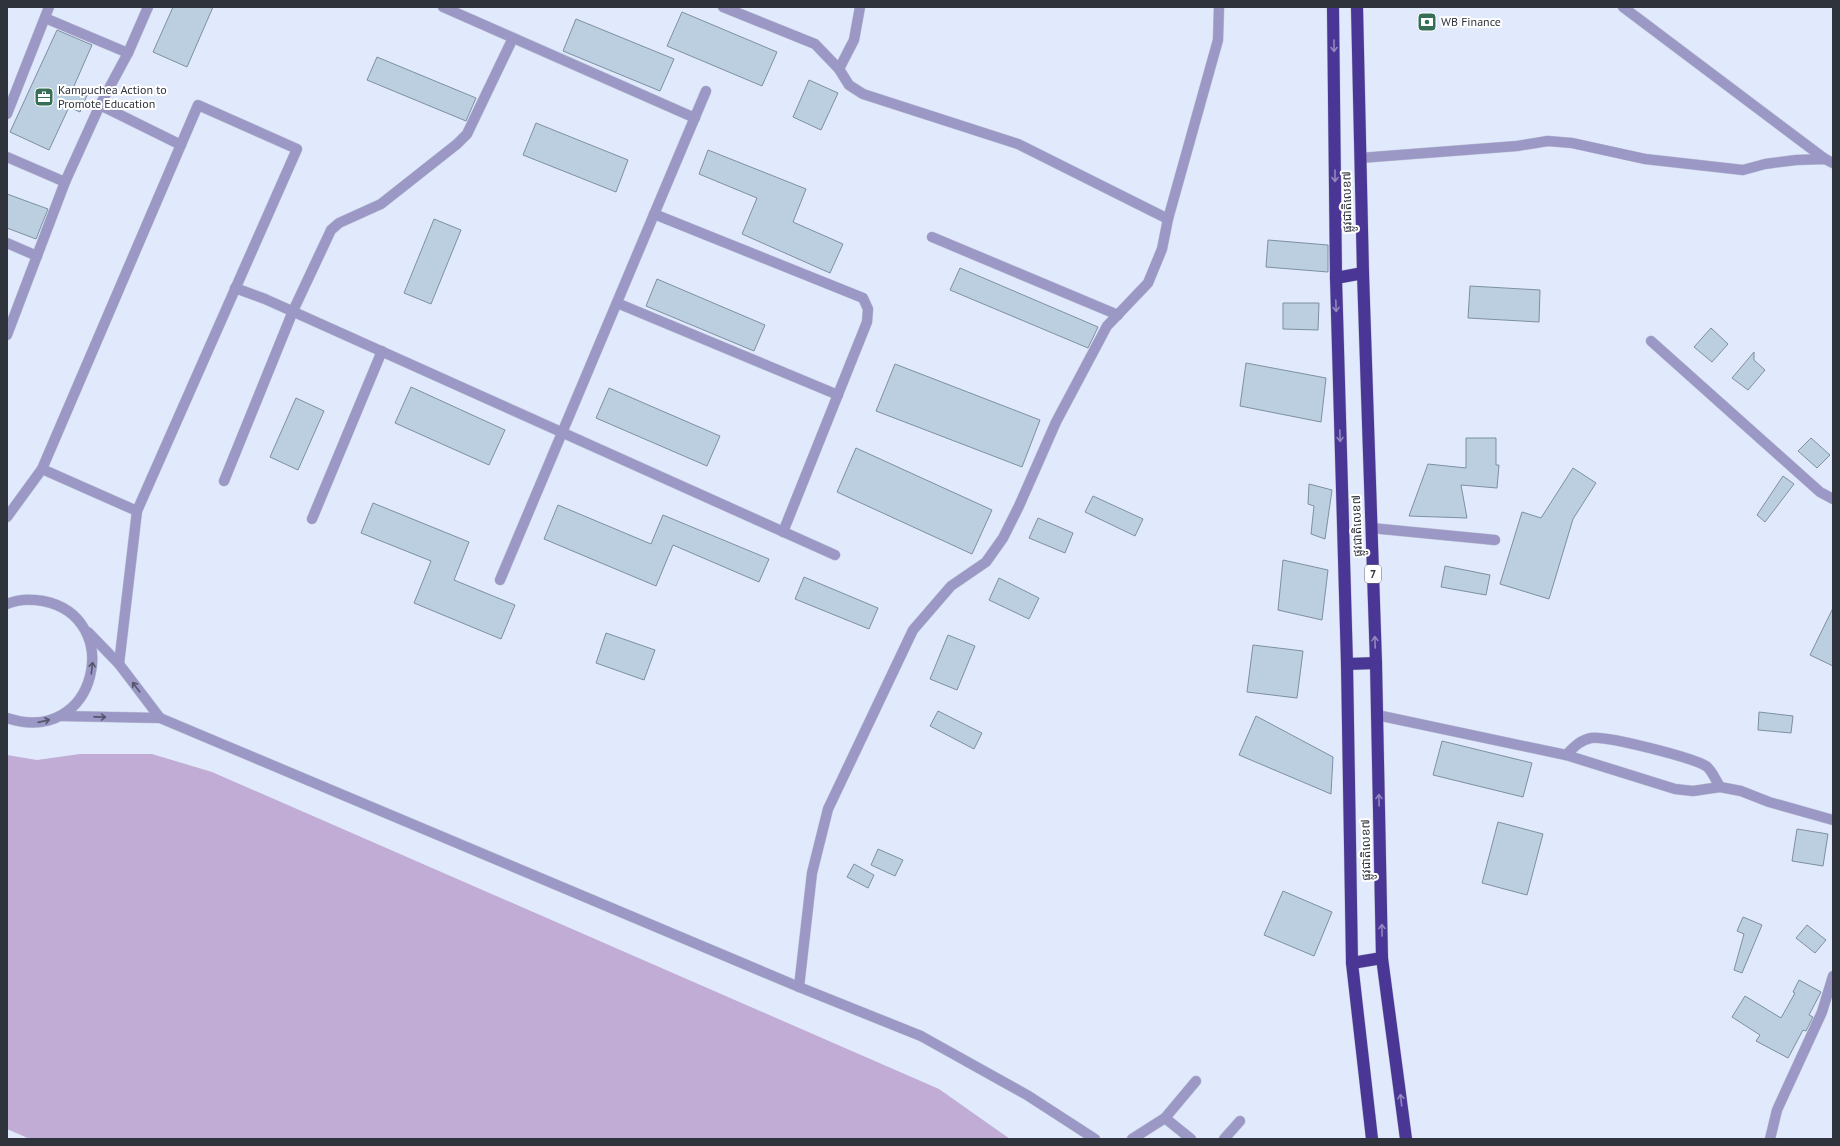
<svg xmlns="http://www.w3.org/2000/svg" width="1840" height="1146" font-family="'PT Sans','Noto Sans Khmer',sans-serif">
  <style>
    .green { fill: #c0acd4 }
    .building { fill: #bbcfe1; stroke: #7d90a1 }
    .lines { fill: none; stroke-linecap: round; stroke-linejoin: round }
    .minor-casing { stroke: #bdc5d6; stroke-width: 11 }
    .highway-casing { stroke: #bdc5d6; stroke-width: 13 }
    .minor { stroke: #9b98c6; stroke-width: 10 }
    .highway { stroke: #4a3795; stroke-width: 12 }
    .oneway { stroke: #9287bf }
    .oneway2 { stroke: #55566c }
    .labels { text-anchor: middle; stroke-width: 4; stroke-linejoin: round; paint-order: stroke }
    .shield { fill: #fff; stroke: #6d7076; stroke-width: 1 }
    .shield-label { font-size: 11px; font-weight: bold; fill: #2f333c }
    .poi-label { font-size: 12px; fill: #2f333c; stroke: #fff; text-anchor: start }
    .street-label { font-size: 12px; fill: #2f333c; stroke: #fff }
  </style>
  <rect width="100%" height="100%" fill="#e1e9fc"/>
  <polygon class="green" points="80,754 152,754 212,772 939,1089 1010,1139 30,1139 7,1129 7,755 37,760"/>
  <g class="building">
    <polygon points="173,7 213,7 187,67 153,52"/>
    <polygon points="682,12 777,52 762,86 667,46"/>
    <polygon points="576,19 674,59 660,91 563,51"/>
    <polygon points="57,30 92,45 74,86 88,93 80,112 69,107 49,150 10,132"/>
    <polygon points="377,57 476,98 466,121 367,80"/>
    <polygon points="809,80 838,93 821,130 793,117"/>
    <polygon points="536,123 628,160 616,192 523,155"/>
    <polygon points="708,150 806,189 793,222 843,244 830,273 742,234 757,198 699,174"/>
    <polygon points="7,194 48,209 36,239 7,228"/>
    <polygon points="434,219 461,230 431,304 404,293"/>
    <polygon points="1268,240 1328,245 1328,272 1266,267"/>
    <polygon points="960,268 1098,327 1088,348 950,290"/>
    <polygon points="657,279 765,325 754,351 646,306"/>
    <polygon points="1470,286 1540,290 1539,322 1468,318"/>
    <polygon points="1283,303 1319,303 1318,330 1283,329"/>
    <polygon points="1711,328 1728,344 1712,362 1694,347"/>
    <polygon points="1754,352 1754,360 1765,370 1748,390 1732,378"/>
    <polygon points="1246,363 1326,378 1321,422 1240,406"/>
    <polygon points="895,364 1040,420 1022,467 876,411"/>
    <polygon points="411,387 505,430 489,465 395,423"/>
    <polygon points="609,388 720,436 707,466 596,418"/>
    <polygon points="296,398 324,411 298,470 270,457"/>
    <polygon points="1466,438 1496,438 1496,465 1499,465 1497,488 1461,485 1467,518 1409,516 1428,464 1466,468"/>
    <polygon points="1811,438 1830,455 1817,468 1798,451"/>
    <polygon points="856,448 992,510 972,554 837,492"/>
    <polygon points="1573,468 1596,483 1573,519 1549,599 1500,584 1522,512 1541,518"/>
    <polygon points="1783,476 1794,484 1765,522 1757,515"/>
    <polygon points="1309,484 1332,490 1325,539 1311,534 1314,506 1308,504"/>
    <polygon points="1093,496 1143,519 1135,536 1085,512"/>
    <polygon points="373,503 469,542 454,580 515,605 501,639 414,603 431,561 361,533"/>
    <polygon points="558,505 651,544 663,515 769,559 759,582 673,545 656,586 544,539"/>
    <polygon points="1038,518 1073,533 1065,553 1029,538"/>
    <polygon points="1283,560 1328,570 1322,620 1278,610"/>
    <polygon points="1445,566 1490,575 1486,595 1441,587"/>
    <polygon points="804,577 878,608 869,629 795,599"/>
    <polygon points="999,578 1039,598 1029,619 989,600"/>
    <polygon points="1833,608 1833,666 1810,655"/>
    <polygon points="606,633 655,650 644,680 596,663"/>
    <polygon points="948,635 975,646 957,690 930,679"/>
    <polygon points="1253,645 1303,651 1297,698 1247,692"/>
    <polygon points="938,711 982,733 974,749 930,726"/>
    <polygon points="1759,712 1793,716 1791,733 1758,730"/>
    <polygon points="1256,716 1333,757 1331,794 1239,755"/>
    <polygon points="1442,741 1532,763 1523,797 1433,775"/>
    <polygon points="1498,822 1543,834 1527,895 1482,883"/>
    <polygon points="1797,829 1828,834 1823,866 1792,861"/>
    <polygon points="878,849 903,860 895,876 871,865"/>
    <polygon points="854,864 874,875 868,888 847,877"/>
    <polygon points="1283,891 1332,912 1314,956 1264,935"/>
    <polygon points="1743,917 1762,925 1742,973 1734,970 1744,934 1737,931"/>
    <polygon points="1807,925 1826,940 1815,953 1796,938"/>
    <polygon points="1799,980 1821,992 1809,1015 1813,1017 1806,1031 1803,1030 1788,1058 1756,1041 1760,1035 1732,1017 1745,996 1781,1018 1795,993 1793,992"/>
  </g>
  <g class="lines">
    <defs>
      <g id="minor">
        <polyline points="443,7 695,118"/>
        <polyline points="723,7 815,44 839,69 849,85 863,94 1018,144 1168,219"/>
        <polyline points="1623,7 1825,159"/>
        <polyline points="45,18 128,53"/>
        <polyline points="839,69 854,40 860,7"/>
        <polyline points="100,105 128,53 148,7"/>
        <polyline points="7,114 49,7"/>
        <polyline points="7,157 65,182"/>
        <polyline points="1360,158 1517,146 1548,141 1572,143 1645,159 1743,170 1765,164 1796,160 1825,159 1833,163"/>
        <polyline points="654,214 863,298 868,309 867,322 783,532"/>
        <polyline points="932,237 1118,315"/>
        <polyline points="7,243 37,256"/>
        <polyline points="235,288 265,299 835,555"/>
        <polyline points="617,303 838,395"/>
        <polyline points="7,335 65,182 100,105 181,145"/>
        <polyline points="1651,341 1820,492 1833,499"/>
        <polyline points="42,469 137,511"/>
        <polyline points="224,481 293,311 331,230 339,223 381,204 457,144 467,134 513,38"/>
        <polyline points="7,517 42,469 198,105 297,149 137,511 119,664"/>
        <polyline points="312,519 382,351"/>
        <polyline points="1371,528 1495,540"/>
        <polyline points="500,580 706,91"/>
        <path d="M7 604C18 599 31 599 43 601 126 617 97 748 7 718"/>
        <polyline points="88,632 119,664 160,718"/>
        <polyline points="1377,715 1566,755 1675,789 1693,791 1720,787 1741,791 1769,802 1833,820"/>
        <polyline points="61,716 160,718 799,987 921,1036 1027,1095 1095,1139"/>
        <path d="M1566 755C1573 748 1580 740 1591 738 1606 735 1693 758 1706 766 1712 770 1716 781 1720 787"/>
        <polyline points="799,987 812,873 828,809 913,630 951,586 986,562 1003,538 1019,506 1056,422 1107,326 1148,283 1162,249 1168,219 1218,40 1219,7"/>
        <polyline points="1165,1118 1196,1081"/>
        <polyline points="1132,1139 1165,1118 1191,1139"/>
        <polyline points="1224,1139 1240,1121"/>
        <polyline points="1770,1139 1777,1110 1822,1012 1833,976"/>
      </g>
      <g id="highway">
        <polyline points="1333,7 1336,278 1347,664 1352,963 1372,1139"/>
        <polyline points="1357,7 1363,273 1376,663 1382,958 1406,1139"/>
        <polyline points="1336,278 1363,273"/>
        <polyline points="1347,664 1376,663"/>
        <polyline points="1352,963 1382,958"/>
      </g>
    </defs>
    <use href="#minor" class="minor-casing"/>
    <use href="#highway" class="highway-casing"/>
    <use href="#minor" class="minor"/>
    <use href="#highway" class="highway"/>
  </g>
  <defs><path id="oneway-shaft" d="M-6 0H5M1.5-3L5.5 0L1.5 3" fill="none" stroke-width="1.6" stroke-linecap="round" stroke-linejoin="round"/></defs>
  <g class="oneway">
    <use href="#oneway-shaft" transform="translate(1334 46) rotate(90)"/>
    <use href="#oneway-shaft" transform="translate(1335 176) rotate(90)"/>
    <use href="#oneway-shaft" transform="translate(1336 306) rotate(88)"/>
    <use href="#oneway-shaft" transform="translate(1340 436) rotate(88)"/>
    <use href="#oneway-shaft" transform="translate(1375 642) rotate(-92)"/>
    <use href="#oneway-shaft" transform="translate(1379 800) rotate(-91)"/>
    <use href="#oneway-shaft" transform="translate(1382 930) rotate(-91)"/>
    <use href="#oneway-shaft" transform="translate(1401 1100) rotate(-97)"/>
  </g>
  <g class="oneway2">
    <use href="#oneway-shaft" transform="translate(92 668) rotate(-83)"/>
    <use href="#oneway-shaft" transform="translate(136 687) rotate(-127)"/>
    <use href="#oneway-shaft" transform="translate(100 717) rotate(1)"/>
    <use href="#oneway-shaft" transform="translate(44 721) rotate(-13)"/>
  </g>
  <defs>
    <symbol id="bank-square" viewBox="-11 -11 22 22"><rect x="-9" y="-9" width="18" height="18" rx="4" fill="#376f56" stroke="#fff"/><path d="M-6-4H6V4H-6ZM0-2.3a2.3 2.3 0 1 0 0 4.6a2.3 2.3 0 1 0 0-4.6Z" fill="#fff"/></symbol>
    <symbol id="office-square" viewBox="-11 -11 22 22"><rect x="-9" y="-9" width="18" height="18" rx="4" fill="#376f56" stroke="#fff"/><path d="M-6-3h4V-5.5h4V-3h4V5H-6ZM-1-4.5V-3h2v-1.5ZM-6 0V1H6V0Z" fill="#fff"/></symbol>
  </defs>
  <g fill-rule="evenodd">
    <use href="#bank-square" x="1416" y="11" width="22" height="22"/>
    <use href="#office-square" x="33" y="86" width="22" height="22"/>
  </g>
  <g class="labels">
    <rect class="shield" x="1365" y="565" width="16" height="18" rx="3"/>
    <g class="shield-label">
      <text x="1373" y="578">7</text>
    </g>
    <g class="poi-label">
      <text x="1441" y="26">WB Finance</text>
      <text x="58" y="94">Kampuchea Action to<tspan x="58" dy="14">Promote Education</tspan></text>
    </g>
    <g class="street-label">
      <text transform="translate(1347 202) rotate(-91)" y="4">ផ្លូវជាតិលេខ៧</text>
      <text transform="translate(1357 526) rotate(-92)" y="4">ផ្លូវជាតិលេខ៧</text>
      <text transform="translate(1366 850) rotate(-91)" y="4">ផ្លូវជាតិលេខ៧</text>
    </g>
  </g>
  <rect width="1840" height="1146" fill="none" stroke="#2f333c" stroke-width="16"/>
</svg>
